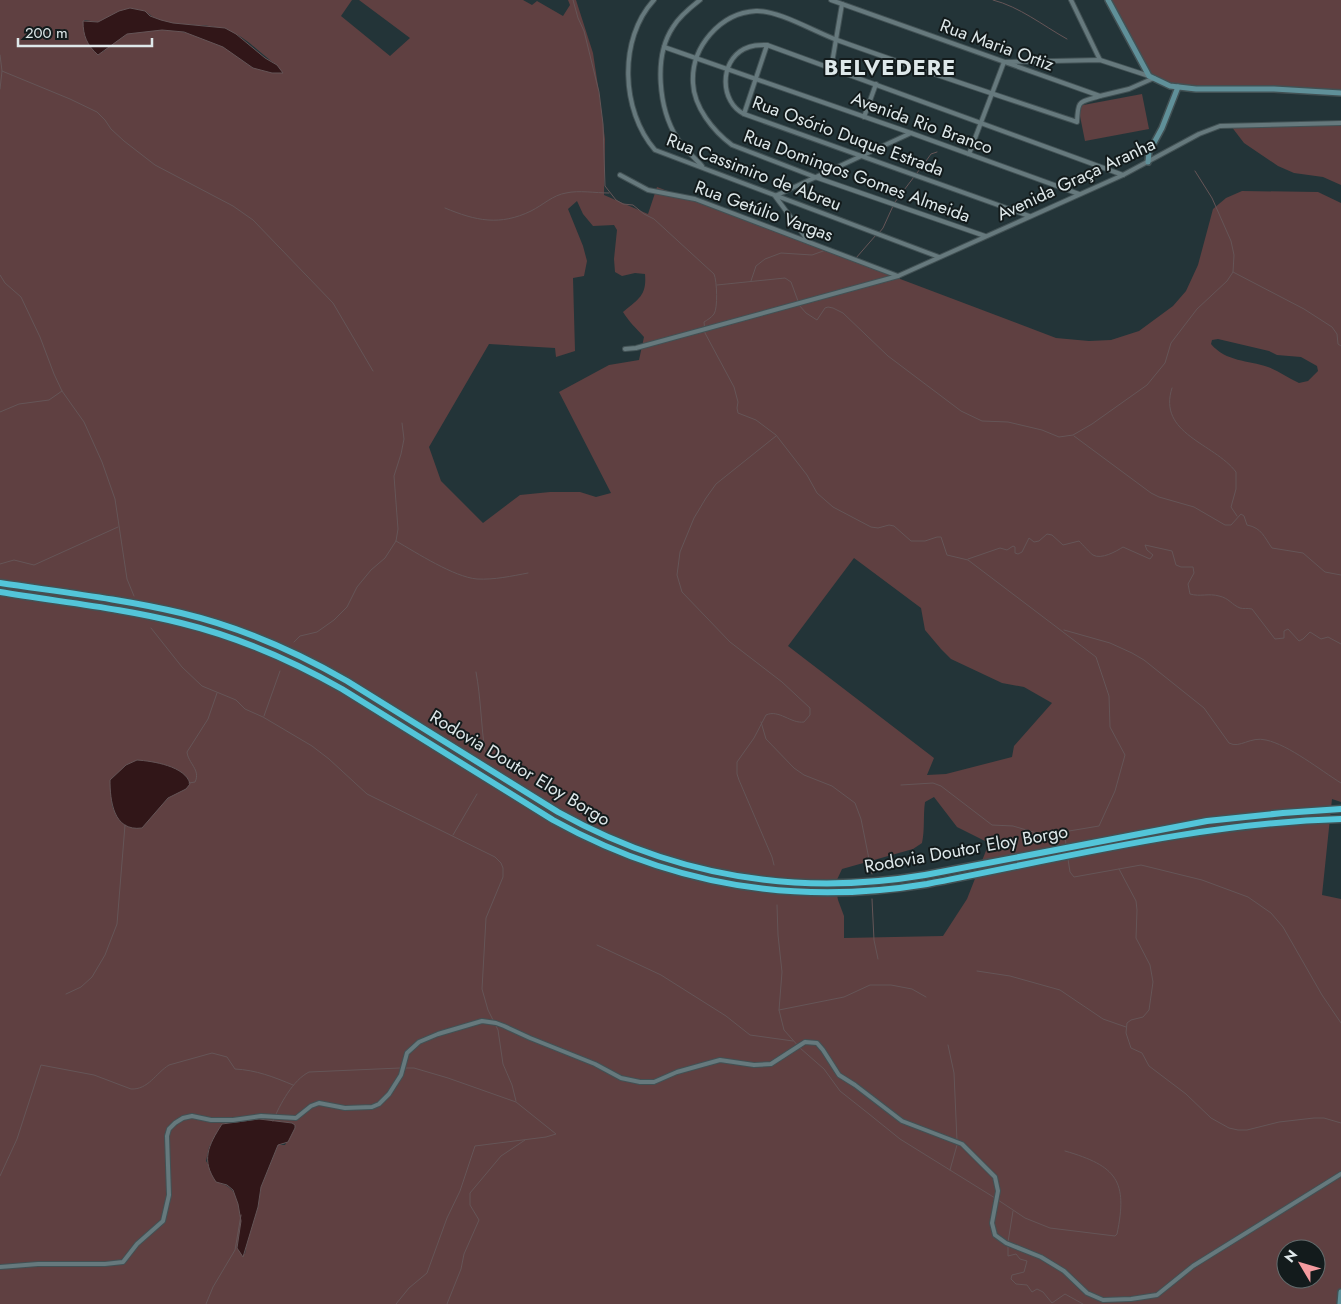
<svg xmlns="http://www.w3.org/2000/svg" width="1341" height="1304" font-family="Jost,sans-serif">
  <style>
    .green { fill: #5f4041; fill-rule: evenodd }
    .water { fill: #311618; stroke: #655557 }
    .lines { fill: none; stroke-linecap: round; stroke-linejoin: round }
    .stream { stroke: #655557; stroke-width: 1 }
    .street-casing { stroke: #425154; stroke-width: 6 }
    .secondary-casing { stroke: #425154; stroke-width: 8 }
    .highway-casing { stroke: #425154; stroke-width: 9 }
    .street { stroke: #66797d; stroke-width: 4 }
    .secondary { stroke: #609099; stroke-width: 5 }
    .highway { stroke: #53c5d9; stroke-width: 6 }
    .labels { text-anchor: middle; stroke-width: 4; stroke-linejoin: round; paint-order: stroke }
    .street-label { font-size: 18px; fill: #dee8ea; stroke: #131b1c }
    .district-label { font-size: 22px; font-weight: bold; letter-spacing: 1px; fill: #dee8ea; stroke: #131b1c }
  </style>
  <rect width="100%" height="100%" fill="#233438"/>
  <g class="green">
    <path d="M0 0H352L341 16 390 56 410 38 359 0H523L532 5 537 1 563 16 570 5 568 0H576L593 53 598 86 605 139 604 195 648 214 657 187 1056 338 1089 341 1111 340 1139 331 1173 306 1186 291 1198 265 1213 209 1226 198 1242 191 1318 192 1341 203V802L1332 799 1322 895 1341 899V1304H0ZM145 11C165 29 192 22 215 27 221 28 228 31 233 33 247 38 263 56 277 65L253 68C243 61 235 54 225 48 200 32 156 24 128 33 119 36 110 45 103 52L84 20 98 22ZM577 201 583 214 593 226 614 225 617 230 614 259 615 272 622 276 635 273 645 274C647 296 638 299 623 312 629 322 636 328 644 337L639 360 609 365 559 392 611 493 596 497 580 492H550L520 495 483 523 441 481 429 447 489 344 555 348 556 357 575 351 573 278 584 276 587 261 583 246 568 209ZM1218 339 1269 351 1277 355 1301 357 1317 366 1318 371 1308 381 1299 383C1288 378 1279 371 1268 367 1248 360 1226 362 1211 344L1212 340ZM854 558 921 608 925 630 941 649 951 659 1002 683 1024 687 1052 703 1014 746 1012 757 946 774 927 775 934 758 788 646ZM137 760 177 770 189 780 163 803 116 815 112 806 110 780ZM934 797 957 827 989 843 967 899 943 936 844 938V916L838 900 835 884 842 869 913 849 922 843C925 829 923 816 925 802ZM259 1119 292 1123 294 1125 295 1128 285 1145H278L261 1187 258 1207 247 1240 245 1254 237 1248C238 1240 241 1229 241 1220 241 1207 236 1186 221 1184L206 1161 209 1147 222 1124ZM1286 1249H1316V1279H1286Z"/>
    <polygon points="1108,0 1341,0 1341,94 1210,92 1170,86 1146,77 1136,51"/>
    <polygon points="1142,94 1149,129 1085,141 1078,106"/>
    <polygon points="1341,124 1341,185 1323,177 1294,173 1278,166 1244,143 1231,126"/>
  </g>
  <g class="water">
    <path d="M130 8 145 11 150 16 161 20 173 23 225 28 236 34 265 58 277 65 283 73H272L253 68 223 47 184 32 162 30 127 34 98 55C87 45 83 36 83 21L98 22 119 11Z"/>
    <path d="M137 760C152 761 186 766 190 784L186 789 168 798 142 828C113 832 110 800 110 780L126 765Z"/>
    <path d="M259 1119 292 1123 295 1125V1128L288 1142 278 1145 261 1187 258 1207 243 1257 237 1248 241 1221 238 1204 233 1190 227 1185 216 1182C201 1160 208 1146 222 1124Z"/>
  </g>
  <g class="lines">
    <g class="stream">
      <path d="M573 0 578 18 584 31 599 92 603 124 605 186 616 200 623 204 633 205 644 214 654 219 714 274C717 281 718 308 714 314 711 318 707 320 704 322L705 333 734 387 738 402 737 408 738 413 756 420 776 435 807 475 817 493 833 507 871 527 878 528 889 525 894 526 911 541H925L937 537H941L947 555 968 560 1096 657 1109 696 1110 727 1125 755 1115 791 1099 826 1069 831 1065 835 1066 845"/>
      <path d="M993 0C1020 7 1042 25 1067 39"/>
      <polyline points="0,55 2,71 0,89"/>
      <polyline points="2,71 70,99 97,112 105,120 111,129 124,141 155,165 233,206 253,220 333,303 373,371"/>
      <polyline points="895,202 926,161 931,154 937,152"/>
      <path d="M445 208C476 221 500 226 531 211 543 205 553 195 566 193 579 190 595 193 609 193"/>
      <polyline points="879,233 883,228 893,206"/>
      <polyline points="856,258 876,235"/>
      <polyline points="1233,272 1304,309 1332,327 1337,334 1338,344 1341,346"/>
      <polyline points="0,275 5,283 21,297 40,337 54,374 62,391 84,422 102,462 115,499 127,579 134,596"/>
      <polyline points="751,281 756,266 765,259 781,253 812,255 826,250"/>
      <polyline points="717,285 785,278 791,282 798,301"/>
      <polyline points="799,305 806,313 817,320 825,308 828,307 833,308 843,313 888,356 961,411 982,421 1008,422 1042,430 1059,437 1073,435 1092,424 1147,385 1165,363 1171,343 1197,309 1227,281 1233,272 1234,255 1231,241 1212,198 1195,171"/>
      <path d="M1172 388C1157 434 1214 443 1236 472V489L1231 507 1237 516"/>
      <polyline points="0,412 19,404 49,400 62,391"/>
      <path d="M1074 436 1151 493 1159 497 1194 507 1225 525H1231L1241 514 1244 516 1247 525C1262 528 1264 537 1272 548L1303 553 1325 572 1341 575"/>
      <path d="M396 541C417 553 454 577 477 579 494 580 512 576 528 573"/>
      <path d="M968 559 1000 548 1007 550 1013 546 1015 547V553L1018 554 1022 552 1029 538 1034 542 1039 541 1047 534 1052 535 1063 545 1079 541C1082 544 1091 554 1093 555 1101 560 1117 551 1123 547L1150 559 1153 555 1147 550 1145 545 1172 551 1176 565 1181 567H1193L1194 573 1188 584 1190 594C1200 597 1209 593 1219 596 1229 598 1232 605 1240 608 1243 609 1248 608 1252 609L1275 639 1284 638V631L1288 629 1299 641 1303 639 1310 632 1321 639 1328 637 1341 644"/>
      <polyline points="0,564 14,560 34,565 118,527"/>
      <polyline points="151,628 182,667 202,686 236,700 245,709 263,717 312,746 329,759 367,794 495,857 501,863 503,868 503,877 486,918 482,989 488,1010 498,1030 503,1064 512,1085 516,1101"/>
      <path d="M1064 630 1110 643 1132 653 1144 660 1204 708 1229 743C1240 749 1250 736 1266 740 1289 745 1320 770 1341 783"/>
      <polyline points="294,642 300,636 317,632 334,620 347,607 357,587 371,570 385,558 396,541 398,529 394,476 401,454 404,439 402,423"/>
      <path d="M476 672C481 699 481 725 485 752"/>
      <polyline points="264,716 280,671"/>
      <polyline points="761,722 766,739 794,768 804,775 832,786 855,803 861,819 872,874"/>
      <path d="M189 783 195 782C201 770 188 763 187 752L208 719 217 693"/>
      <polyline points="901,785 933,783 941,786 992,825 1013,826 1050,837 1065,839"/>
      <polyline points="453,835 477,794"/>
      <polyline points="1068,859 1070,872 1074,877 1141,865 1202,880 1248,897 1271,913 1283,927 1322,995 1341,1023"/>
      <path d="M774 865 772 857 739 780 737 774V762L754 738 766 715C779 709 791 724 804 722L810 715V708L782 682 730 642 682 592 677 575 680 552 694 518 706 498 716 484 776 436"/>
      <polyline points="1119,869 1136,901 1137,910 1136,938 1150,965 1153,982 1149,1010 1143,1017 1131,1020 1127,1023 1126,1033 1131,1048 1142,1053 1149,1066 1186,1094 1211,1118 1229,1128 1238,1130 1247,1130 1279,1122 1314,1118 1324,1118 1341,1123"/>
      <polyline points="872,899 874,940 878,959"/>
      <polyline points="777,905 778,935 782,972 779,1010 784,1030 800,1048 824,1069 840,1091 869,1114 900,1139 995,1198"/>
      <polyline points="597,945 661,975 726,1016 750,1035 793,1041"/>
      <polyline points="977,971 1010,976 1060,990 1103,1019 1126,1027"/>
      <polyline points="66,994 81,987 92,977 105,955 117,924 125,825"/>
      <polyline points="779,1010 844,997 870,985 891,985 912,989 926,997"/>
      <polyline points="948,1045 954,1073 957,1141"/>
      <path d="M273 1121C280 1104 293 1080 309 1072L400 1068"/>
      <polyline points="950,1170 957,1145"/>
      <path d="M0 1176 17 1139 41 1065 94 1075 131 1089C148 1090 156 1073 169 1065L212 1053 227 1057 235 1069C256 1070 274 1077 293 1085"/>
      <path d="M998 1200 1025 1218 1050 1228 1115 1236 1117 1234C1128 1181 1117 1166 1065 1151"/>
      <polyline points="1008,1242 1013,1211"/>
      <polyline points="1008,1245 1008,1256 1016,1254 1020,1259 1027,1261 1024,1272 1012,1275 1011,1279 1016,1284 1027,1285 1032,1292 1037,1289 1043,1292 1052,1303 1065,1294 1083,1304"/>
      <polyline points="206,1304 213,1287 235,1250 241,1215"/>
      <polyline points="396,1304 409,1288 427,1273 447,1218 460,1191 475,1146 546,1137 556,1134 516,1102 448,1078 414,1068 404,1068"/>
      <polyline points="447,1304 461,1269 464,1254 479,1220 470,1205 470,1193 501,1156 525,1140"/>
    </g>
    <defs>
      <g id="street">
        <path d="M654 0C618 39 621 111 655 150L939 257"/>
        <path d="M700 0C691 7 679 17 673 27 653 57 659 109 677 138 683 148 694 157 702 166"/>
        <polyline points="831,0 1100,96 1129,89 1154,78"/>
        <polyline points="1071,0 1100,60"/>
        <polyline points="664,47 911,133 1079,194"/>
        <polyline points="831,69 842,4"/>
        <polyline points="744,114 767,45"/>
        <polyline points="864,117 876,84"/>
        <polyline points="969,154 1004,62 1100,60 1149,76"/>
        <polyline points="620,175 648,190 695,199 898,276"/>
        <path d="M1029 216 744 114C720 102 719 62 744 49 752 45 758 45 767 45L1123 175"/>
        <path d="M985 236 815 177 732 145C713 131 694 107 693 83 691 47 720 13 756 11 778 10 815 32 837 40 917 69 997 95 1077 122 1078 99 1079 103 1100 96"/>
        <polyline points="809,242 775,196 911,133"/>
        <polyline points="625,349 636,348 898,276 1123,175 1199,134 1220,126 1341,123"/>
        <polyline points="0,1267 38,1264 105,1264 123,1262 137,1244 163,1221 169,1195 167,1136 169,1129 175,1123 183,1118 192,1116 211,1120 233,1120 261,1116 296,1118 311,1106 319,1103 345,1108 372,1107 379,1104 389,1094 401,1075 407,1053 419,1042 438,1034 482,1021 496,1023 504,1026 530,1038 595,1064 621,1078 640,1082 654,1082 677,1072 720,1060 754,1065 771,1064 805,1042 817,1043 823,1050 839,1075 855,1085 902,1121 962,1144 995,1177 998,1191 992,1223 995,1235 1006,1243 1041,1257 1064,1271 1087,1293 1103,1300 1131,1299 1157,1295 1193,1266 1341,1174"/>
      </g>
      <g id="secondary">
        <polyline points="1108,0 1149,76 1170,86 1196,89 1274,89 1341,93"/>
        <polyline points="1148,162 1149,152 1162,128 1178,87"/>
        <polyline points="1340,1304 1341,1292"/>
      </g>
      <g id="highway">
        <path d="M0 583C60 592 122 599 181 613 240 627 295 651 347 681L558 812C673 876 795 897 925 875L1207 821 1283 813 1341 809"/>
        <path d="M0 592C60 602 122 608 181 623 238 637 291 660 342 689L553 820C670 885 794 906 927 884 1063 858 1201 823 1341 819"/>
      </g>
    </defs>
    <use href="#street" class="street-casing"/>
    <use href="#secondary" class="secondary-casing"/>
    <use href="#highway" class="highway-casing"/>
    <use href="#street" class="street"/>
    <use href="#secondary" class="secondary"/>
    <use href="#highway" class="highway"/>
  </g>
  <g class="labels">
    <g class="street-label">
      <text transform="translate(997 45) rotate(20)" y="6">Rua Maria Ortiz</text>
      <text transform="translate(922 123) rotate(20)" y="6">Avenida Rio Branco</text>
      <text transform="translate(848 136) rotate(20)" y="6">Rua Osório Duque Estrada</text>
      <text transform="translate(754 172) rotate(21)" y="6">Rua Cassimiro de Abreu</text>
      <text transform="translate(857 176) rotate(20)" y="6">Rua Domingos Gomes Almeida</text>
      <text transform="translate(1076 179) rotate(-25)" y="6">Avenida Graça Aranha</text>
      <text transform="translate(764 211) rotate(20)" y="6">Rua Getúlio Vargas</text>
      <text transform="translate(520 768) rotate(31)" y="6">Rodovia Doutor Eloy Borgo</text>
      <text transform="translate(966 849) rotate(-10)" y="6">Rodovia Doutor Eloy Borgo</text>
    </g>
    <g class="district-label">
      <text x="890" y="75">BELVEDERE</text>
    </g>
  </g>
  <g transform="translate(1301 1264) rotate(308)"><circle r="24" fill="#131b1c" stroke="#646d6e"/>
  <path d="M0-4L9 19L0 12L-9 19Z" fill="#f49b9f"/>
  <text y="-8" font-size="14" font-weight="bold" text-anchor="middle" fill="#dee8ea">N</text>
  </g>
  <path d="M18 38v8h134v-8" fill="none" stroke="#dee8ea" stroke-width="2.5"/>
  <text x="25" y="38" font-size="15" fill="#dee8ea" stroke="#131b1c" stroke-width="4" paint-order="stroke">200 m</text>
</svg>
